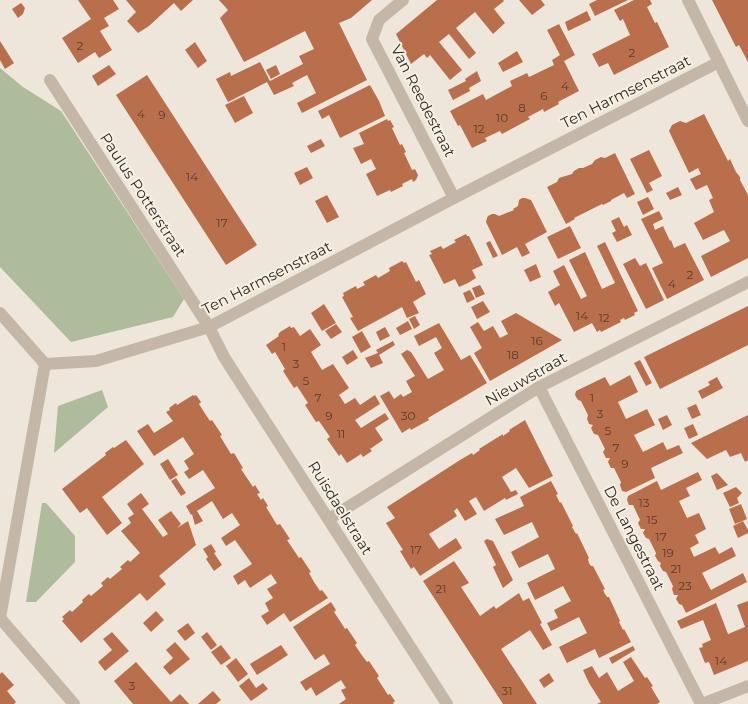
<svg xmlns="http://www.w3.org/2000/svg" width="748" height="704" font-family="Montserrat,sans-serif">
  <style>
    .green { fill: #aebc9b }
    .building { fill: #ba6f4c }
    .lines { fill: none; stroke-linecap: round; stroke-linejoin: round }
    .minor { stroke: #c5b7a7; stroke-width: 12 }
    .labels { text-anchor: middle; stroke-width: 4; stroke-linejoin: round; paint-order: stroke }
    .number-label { font-size: 12px; fill: #543c30 }
    .street-label { font-size: 15px; fill: #322b27; stroke: #f7f0e5 }
  </style>
  <rect width="100%" height="100%" fill="#eee6da"/>
  <g class="green">
    <polygon points="0,68 23,87 61,111 184,299 173,317 71,342 0,267"/>
    <polygon points="102,390 108,407 54,453 58,406"/>
    <polygon points="42,503 46,503 75,536 75,562 36,602 26,602"/>
  </g>
  <g class="building">
    <polygon points="78,0 113,0 119,9 104,18 109,26 100,31 112,50 99,58 95,52 78,63 62,38 91,19"/>
    <polygon points="126,0 193,0 181,11 174,3 149,26 138,33 127,21 136,12"/>
    <polygon points="219,0 372,0 351,18 339,23 367,80 302,113 297,103 316,93 307,75 292,83 294,86 274,95 267,82 228,102 216,79 230,72 231,76 260,62 270,81 303,64 299,56 314,49 305,31 244,62 220,18 228,10"/>
    <polygon points="437,0 503,0 504,1 494,9 505,23 493,34 475,12 456,28 476,53 469,59 449,34 439,42 462,70 450,80 430,55 427,58 424,54 411,64 396,34"/>
    <polygon points="519,0 541,0 545,5 532,15"/>
    <polygon points="597,0 628,0 595,16 589,4"/>
    <polygon points="634,0 650,0 652,4 647,7 655,23 657,22 669,47 614,75 608,63 599,67 592,54 630,35 623,19 620,21 614,10"/>
    <polygon points="712,0 748,0 748,62 739,45 736,47"/>
    <polygon points="21,3 25,8 23,14 18,18 12,9"/>
    <polygon points="587,11 591,20 568,31 565,22"/>
    <polygon points="559,24 575,55 564,61 579,91 558,102 559,104 544,112 543,109 528,117 530,119 502,134 500,131 485,138 487,141 472,148 460,125 458,126 450,111 483,94 486,100 512,86 510,81 527,73 529,77 554,65 552,60 560,55 547,30"/>
    <polygon points="0,41 14,63 5,69 0,60"/>
    <polygon points="195,42 207,61 198,68 185,50"/>
    <polygon points="517,51 523,62 503,72 498,63"/>
    <polygon points="109,65 116,74 98,86 92,76"/>
    <polygon points="276,65 280,74 271,79 266,70"/>
    <polygon points="477,71 481,81 469,88 470,91 453,100 448,90 466,81 465,79"/>
    <polygon points="147,75 257,245 226,265 116,95"/>
    <polygon points="370,85 379,101 385,116 340,138 329,115 322,119 318,111"/>
    <polygon points="244,96 253,113 235,123 225,105"/>
    <polygon points="704,114 728,161 730,159 736,172 740,177 740,180 748,195 748,258 711,277 701,256 730,241 724,230 703,240 694,223 714,212 709,200 713,198 707,185 696,190 690,179 701,174 698,168 689,173 669,131 672,125 680,121 686,123"/>
    <polygon points="387,119 388,121 390,120 394,127 392,128 400,145 402,144 406,152 404,153 412,170 415,169 418,175 416,180 413,182 412,179 402,184 403,186 391,192 390,190 377,196 366,174 376,169 371,159 361,164 353,148 364,144 359,133"/>
    <polygon points="321,139 325,146 311,153 307,146"/>
    <polygon points="649,150 662,176 649,183 653,190 647,193 630,159"/>
    <polygon points="615,153 635,194 627,198 624,193 611,200 611,201 603,205 602,204 574,218 575,219 566,224 547,187 557,182 559,178 572,174 574,171 579,168 583,168 592,164 595,160 601,157 605,158"/>
    <polygon points="307,167 313,178 300,185 294,173"/>
    <polygon points="678,187 682,195 670,200 666,193"/>
    <polygon points="327,195 339,217 327,223 315,201"/>
    <polygon points="648,197 654,209 643,215 637,202"/>
    <polygon points="522,198 525,198 531,200 547,232 525,244 530,253 522,257 517,247 502,255 486,222 487,218 488,216 492,214 495,214 499,216 514,210 513,209 518,206 519,200"/>
    <polygon points="659,211 663,219 653,224 655,230 663,226 670,241 671,240 674,248 685,243 704,280 667,299 652,268 663,263 641,219"/>
    <polygon points="619,217 624,227 627,225 632,235 617,242 612,233 616,231 611,221"/>
    <polygon points="570,226 581,248 558,259 547,237"/>
    <polygon points="466,234 467,236 469,236 483,265 472,270 476,278 468,283 459,287 455,279 444,284 429,255 432,254 430,251 441,246 443,249 456,242 454,240"/>
    <polygon points="490,241 498,256 493,258 486,243"/>
    <polygon points="605,242 638,311 634,313 635,315 625,320 624,318 620,320 621,322 601,332 600,330 597,332 592,323 574,332 559,303 555,306 548,292 560,285 553,271 564,265 581,299 587,296 569,260 585,252 602,289 615,283 597,246"/>
    <polygon points="635,258 640,266 646,263 664,300 646,309 623,264"/>
    <polygon points="402,261 404,263 406,262 416,282 419,280 426,294 413,302 419,313 407,318 402,307 358,331 350,318 353,317 342,297 344,296 343,293 356,286 357,289 365,285 363,282 376,275 378,278 390,271 389,268"/>
    <polygon points="536,264 541,277 530,282 524,270"/>
    <polygon points="480,285 485,294 476,298 472,288"/>
    <polygon points="470,290 475,299 467,303 463,293"/>
    <polygon points="483,301 490,312 477,319 471,307"/>
    <polygon points="324,304 336,323 322,331 311,313"/>
    <polygon points="748,306 748,345 660,389 644,357"/>
    <polygon points="516,313 562,340 490,381 474,353 482,348 470,327 478,322 484,331 493,326 500,338 508,334 501,321"/>
    <polygon points="415,316 420,325 414,329 409,319"/>
    <polygon points="408,321 412,329 400,335 396,328"/>
    <polygon points="439,323 461,360 470,355 487,383 428,418 429,420 411,430 410,428 402,433 380,396 389,391 394,399 401,394 403,397 412,392 406,381 415,376 401,354 407,350 411,352 428,379 444,370 434,353 442,348 436,337 419,346 414,336"/>
    <polygon points="336,324 342,332 331,339 325,331"/>
    <polygon points="290,326 291,328 294,327 300,336 310,329 321,345 311,352 322,370 333,364 349,388 339,395 345,404 355,398 360,405 375,395 380,404 355,420 361,428 385,413 389,419 375,428 383,440 370,449 372,451 363,457 361,454 347,463 341,454 339,456 327,439 330,437 319,421 316,422 305,405 308,403 297,386 294,388 283,371 285,369 275,352 272,354 266,345 279,336 278,335 280,332"/>
    <polygon points="385,327 390,336 380,341 376,332"/>
    <polygon points="362,331 371,347 361,353 352,337"/>
    <polygon points="393,341 395,345 379,355 383,363 371,368 365,358 378,353 376,350"/>
    <polygon points="353,350 358,358 347,365 342,357"/>
    <polygon points="640,360 652,383 646,386 634,363"/>
    <polygon points="630,375 638,392 618,402 626,419 647,409 655,425 634,435 643,452 663,442 667,450 679,445 683,453 651,468 655,478 626,492 622,491 620,485 621,482 614,468 611,468 608,462 610,458 606,458 603,452 605,449 598,435 594,434 591,428 593,425 589,424 587,419 588,415 581,401 578,400 575,395 576,391 605,377 610,386"/>
    <polygon points="717,377 723,388 702,399 698,391 710,385 708,382"/>
    <polygon points="193,395 194,396 196,395 201,402 199,404 204,412 210,421 212,420 222,435 220,436 231,454 234,453 243,468 241,469 253,487 255,485 260,493 257,494 261,500 263,498 268,506 266,507 277,525 280,524 290,539 287,540 299,558 301,557 311,572 309,573 314,582 320,591 322,590 328,598 290,622 284,613 267,625 261,616 269,611 265,603 273,598 267,589 277,583 271,574 250,588 245,580 238,585 233,576 252,564 235,540 226,546 221,538 240,525 232,513 223,519 212,501 197,511 203,521 195,525 192,514 191,515 186,506 215,488 203,470 189,479 184,472 189,469 184,461 194,454 183,437 154,456 137,431 148,424 154,433 173,421 166,412 170,410 169,408 176,403 177,405"/>
    <polygon points="696,404 701,415 692,419 687,408"/>
    <polygon points="667,415 672,425 663,430 658,419"/>
    <polygon points="748,415 748,460 745,462 741,453 730,457 726,450 707,459 691,443"/>
    <polygon points="525,420 553,476 529,488 516,468 502,477 511,492 516,490 518,494 506,500 505,498 484,511 476,497 469,501 477,514 465,521 457,508 454,511 457,516 429,534 439,549 456,538 462,548 420,576 414,567 411,569 400,551 403,550 386,523 395,518 387,507 460,460 472,453 473,455 480,450 479,449 503,434 503,436 510,431 509,430"/>
    <polygon points="693,424 698,435 689,439 684,428"/>
    <polygon points="126,440 144,464 102,497 122,523 107,535 87,508 80,513 62,489 106,455 105,453 113,447 114,448"/>
    <polygon points="168,459 178,475 170,480 160,464"/>
    <polygon points="698,472 702,480 686,488 690,496 679,501 687,518 699,513 706,529 695,535 699,543 690,548 694,557 715,547 719,554 732,547 736,556 702,573 711,590 743,573 747,582 686,613 682,605 679,604 676,599 678,595 674,595 672,589 673,586 666,572 663,571 660,566 661,563 658,561 655,556 656,553 649,539 646,538 643,533 645,529 641,529 638,523 640,520 633,505 629,505 627,500 628,496 657,481 661,490"/>
    <polygon points="717,473 728,485 717,490 711,476"/>
    <polygon points="176,478 186,493 181,496 171,481"/>
    <polygon points="551,481 558,494 556,495 560,503 561,502 573,526 572,527 576,534 577,533 589,558 588,559 589,563 591,566 593,566 605,589 603,590 605,594 607,597 609,597 620,621 619,622 623,630 624,629 631,642 599,658 595,649 567,663 559,647 587,633 579,617 551,631 547,623 558,618 554,610 571,601 563,586 535,600 527,583 555,569 548,554 519,568 511,552 539,537 532,522 504,535 495,519 524,506 520,497"/>
    <polygon points="736,487 742,493 737,498 739,503 730,507 723,493"/>
    <polygon points="141,493 149,504 142,509 163,537 168,534 158,520 171,511 181,524 177,528 188,521 196,545 159,576 166,584 147,601 140,593 81,643 62,621 64,619 62,617 70,610 72,612 83,602 82,600 89,594 91,596 103,586 101,583 108,577 110,579 122,569 120,567 128,560 130,562 140,553 121,531 131,523 128,518 134,514 127,504"/>
    <polygon points="741,504 747,519 735,524 729,509"/>
    <polygon points="743,521 748,530 748,533 738,538 733,526"/>
    <polygon points="487,539 493,541 513,580 503,588 493,567 496,565 484,541"/>
    <polygon points="211,544 216,552 214,553 222,565 214,571 206,559 208,557 203,549"/>
    <polygon points="454,561 469,583 461,587 480,616 494,606 496,609 519,593 523,601 529,598 542,623 540,624 552,645 543,650 530,630 501,649 537,704 503,704 423,581"/>
    <polygon points="748,601 748,661 714,675 709,662 705,663 699,648 703,647 702,644 711,640 703,620 681,629 677,621 716,603 728,634 745,627 737,605"/>
    <polygon points="331,602 336,610 334,612 340,621 345,629 347,628 357,643 355,645 361,654 367,662 369,661 379,676 377,678 388,695 390,694 395,701 393,703 394,704 339,704 346,699 341,690 346,688 341,680 316,696 311,687 306,691 300,682 330,664 324,654 315,660 293,627"/>
    <polygon points="156,611 164,620 151,632 143,623"/>
    <polygon points="188,623 195,633 185,641 177,631"/>
    <polygon points="112,632 129,651 105,671 98,662 112,650 103,639"/>
    <polygon points="207,632 217,645 211,650 201,637"/>
    <polygon points="175,642 190,659 170,675 163,667 173,658 166,650"/>
    <polygon points="221,645 231,658 221,665 211,652"/>
    <polygon points="281,645 288,655 257,675 250,664"/>
    <polygon points="633,646 635,650 612,664 609,658"/>
    <polygon points="631,657 645,678 647,677 653,686 651,687 660,702 657,704 597,704 601,702 589,683 583,670 592,666 599,678 607,672 618,691 634,681 623,662"/>
    <polygon points="236,658 248,674 238,682 226,666"/>
    <polygon points="136,662 171,702 180,694 189,704 133,704 114,681"/>
    <polygon points="2,672 14,685 7,691 16,702 14,704 0,704 0,674"/>
    <polygon points="549,673 554,681 544,688 539,680"/>
    <polygon points="249,678 256,688 263,683 268,689 251,701 239,686"/>
    <polygon points="213,691 221,700 216,704 198,704"/>
  </g>
  <g class="lines">
    <g class="minor">
      <polyline points="403,0 379,20 372,39 454,198"/>
      <polyline points="688,0 748,121"/>
      <polyline points="50,80 209,327 224,357 447,704"/>
      <polyline points="0,313 45,364"/>
      <polyline points="539,387 701,704"/>
      <polyline points="329,519 539,387 748,282"/>
      <polyline points="0,618 45,364 96,361 209,327 454,198 719,62"/>
      <polyline points="0,618 74,704"/>
      <polyline points="702,704 748,686"/>
    </g>
  </g>
  <g class="labels">
    <g class="number-label">
      <text x="80" y="50">2</text>
      <text x="632" y="57">2</text>
      <text x="565" y="90">4</text>
      <text x="544" y="100">6</text>
      <text x="522" y="112">8</text>
      <text x="141" y="118">4</text>
      <text x="162" y="119">9</text>
      <text x="502" y="122">10</text>
      <text x="479" y="133">12</text>
      <text x="192" y="181">14</text>
      <text x="222" y="227">17</text>
      <text x="690" y="279">2</text>
      <text x="672" y="288">4</text>
      <text x="582" y="320">14</text>
      <text x="604" y="322">12</text>
      <text x="537" y="345">16</text>
      <text x="284" y="351">1</text>
      <text x="513" y="359">18</text>
      <text x="296" y="368">3</text>
      <text x="306" y="385">5</text>
      <text x="318" y="402">7</text>
      <text x="592" y="402">1</text>
      <text x="600" y="418">3</text>
      <text x="329" y="420">9</text>
      <text x="408" y="420">30</text>
      <text x="608" y="435">5</text>
      <text x="341" y="438">11</text>
      <text x="616" y="452">7</text>
      <text x="625" y="468">9</text>
      <text x="644" y="507">13</text>
      <text x="652" y="524">15</text>
      <text x="661" y="541">17</text>
      <text x="416" y="554">17</text>
      <text x="668" y="557">19</text>
      <text x="676" y="573">21</text>
      <text x="685" y="590">23</text>
      <text x="441" y="593">21</text>
      <text x="721" y="665">14</text>
      <text x="132" y="690">3</text>
      <text x="507" y="695">31</text>
    </g>
    <g class="street-label">
      <text transform="translate(626 92) rotate(-27)" y="5">Ten Harmsenstraat</text>
      <text transform="translate(423 101) rotate(63)" y="5">Van Reedestraat</text>
      <text transform="translate(143 195) rotate(57)" y="5">Paulus Potterstraat</text>
      <text transform="translate(267 278) rotate(-27)" y="5">Ten Harmsenstraat</text>
      <text transform="translate(526 379) rotate(-30)" y="5">Nieuwstraat</text>
      <text transform="translate(340 508) rotate(58)" y="5">Ruisdaelstraat</text>
      <text transform="translate(634 538) rotate(63)" y="5">De Langestraat</text>
    </g>
  </g>
</svg>
